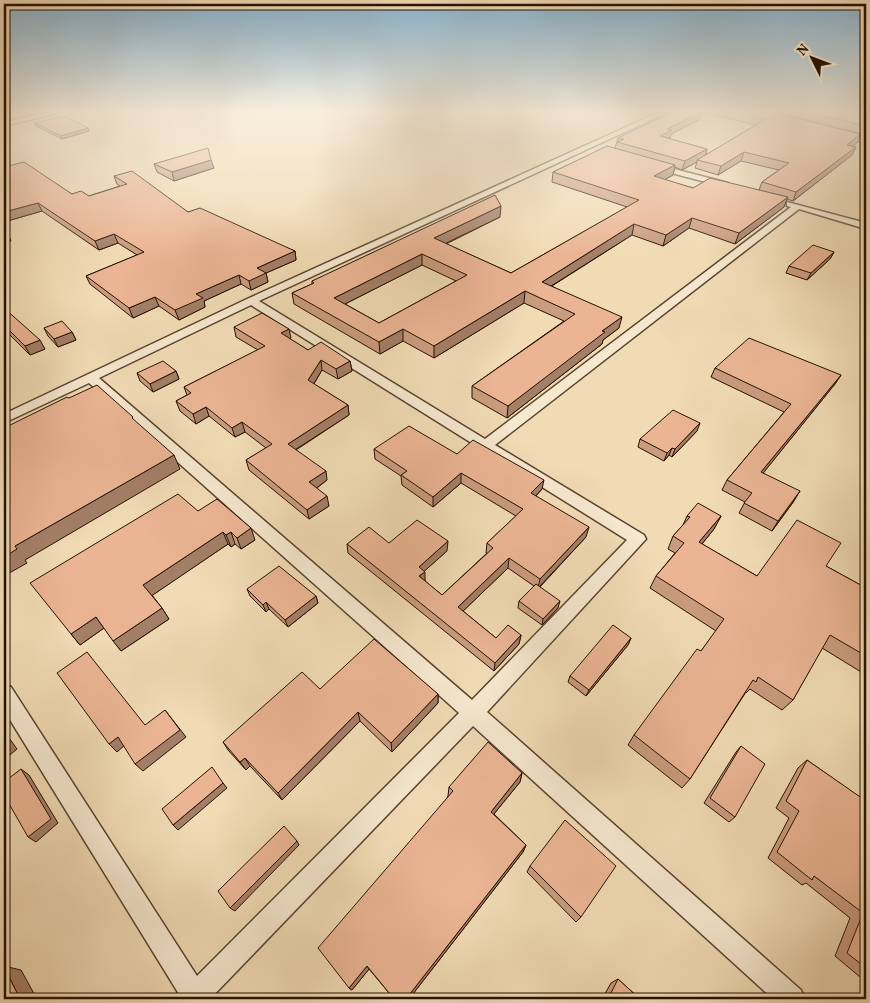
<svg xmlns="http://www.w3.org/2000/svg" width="870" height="1003" font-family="Vollkorn,serif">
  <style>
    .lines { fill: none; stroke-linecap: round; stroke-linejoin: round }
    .minor-casing { stroke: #58432e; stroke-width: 3 }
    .secondary-casing { stroke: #251001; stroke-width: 3 }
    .minor { fill: #f6e8cf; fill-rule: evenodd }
    .secondary { fill: #f6e8cf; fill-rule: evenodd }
    .wall { fill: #ca9c7f; stroke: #251001; fill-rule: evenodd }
    .shaded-wall { fill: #a47f68; stroke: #251001 }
    .building { fill: #ebb594; stroke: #251001; fill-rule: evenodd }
  </style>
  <rect width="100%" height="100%" fill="#f1dbb5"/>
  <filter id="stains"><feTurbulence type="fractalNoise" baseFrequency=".004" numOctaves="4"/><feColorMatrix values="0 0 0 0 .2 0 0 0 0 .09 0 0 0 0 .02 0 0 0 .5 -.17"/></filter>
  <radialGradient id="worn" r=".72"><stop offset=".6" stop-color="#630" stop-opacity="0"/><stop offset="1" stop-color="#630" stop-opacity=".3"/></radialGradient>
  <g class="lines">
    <defs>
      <g id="minor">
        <polygon points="48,112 62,112 4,126 4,122"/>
        <path d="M659 112H668L259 301 485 439 791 207 787 206V202L866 223V229L799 209 495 445 644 535 646 539 487 712 801 990 805 999H773L473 726 210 999H182L4 710V684L11 687 197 976 459 713 89 383 4 423V414L247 299ZM251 305 627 540 472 700 99 378Z"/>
        <polygon points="655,164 728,183 729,185 725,187 652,168 652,164"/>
      </g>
      <polygon id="secondary" points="830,128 866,137 866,143 826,133 826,129"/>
    </defs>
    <use href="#minor" class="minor-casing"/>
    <use href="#secondary" class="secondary-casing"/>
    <use href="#minor" class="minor"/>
    <use href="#secondary" class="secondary"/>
  </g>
  <g class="wall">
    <path d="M672 112H773L860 134 857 143 852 146 856 147 852 155 793 201 787 199 784 207 735 244 689 228 663 246 632 235 552 286 619 328 603 340 602 344 507 418 472 398V386L564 321 524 303 434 358 403 341 380 354 294 304 292 293 312 284V281L500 217 446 244 511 273 627 207 552 182 553 172 615 148 618 138ZM710 114 756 125 706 155 707 149 670 139 671 134 699 120 701 115 706 116ZM741 161 779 170 762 182 759 190 693 188 664 180 673 175 675 167 682 170 697 162 695 168 718 175ZM422 265 456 281 379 323 345 304Z"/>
    <polygon points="773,112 866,112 866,135"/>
    <polygon points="35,123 89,131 62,139 36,126"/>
    <polygon points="154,164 214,168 174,181 157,172"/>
    <polygon points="4,167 72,194 89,196 120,186 117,184 114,176 188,212 295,251 296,260 266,273 268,282 251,290 241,284 204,301 205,307 179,320 159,306 133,318 90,284 86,276 137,255 118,243 99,250 42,211 4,222"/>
    <polygon points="834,252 830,259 807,280 786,273 789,266"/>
    <polygon points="4,308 45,349 30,355 7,332 4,334"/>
    <polygon points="234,327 291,338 290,339 308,350 350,361 352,371 338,379 322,370 314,384 348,405 349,415 296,450 327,480 317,488 329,506 309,519 249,470 246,460 266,448 245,432 235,437 209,416 196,424 180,411 176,401 187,395 184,387 258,350 236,337"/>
    <polygon points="44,328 72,332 76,340 58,347 48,336"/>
    <polygon points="715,368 841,375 835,384 763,473 794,501 772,531 739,513 745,502 722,490 727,480 784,412 711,377"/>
    <polygon points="176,371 179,379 153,392 140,381 137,373"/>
    <polygon points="697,431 672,457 669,455 664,461 638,447 640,439"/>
    <polygon points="374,449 457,454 542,489 536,496 586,537 540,587 558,608 542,625 518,608 519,601 534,586 508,568 463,611 496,638 521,635 519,644 494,671 348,553 347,544 389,543 447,551 424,571 425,581 442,595 487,553 486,553 487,543 516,516 461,483 433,507 402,485 401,476 375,459"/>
    <polygon points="198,511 255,540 241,549 235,544 231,547 228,544 152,595 162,608 169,619 121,651 104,628 80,645 71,634"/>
    <polygon points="687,516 721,516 714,529 702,544 757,576 826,566 866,588 866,675 822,648 793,700 782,710 750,689 746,693 746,692 690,779 682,788 628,745 634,735 701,651 716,631 650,588 656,576 675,553 668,549 673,536 683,525"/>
    <polygon points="247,589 316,596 318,603 288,627 269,609 266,612 250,596"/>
    <polygon points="631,638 628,645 586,696 568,682 570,676"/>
    <polygon points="320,689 438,694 438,703 392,752 360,721 282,800 250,766 246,770 228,750 223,742"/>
    <polygon points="741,746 735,817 729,822 704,803 736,752"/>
    <polygon points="807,760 865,801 866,799 866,982 835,956 850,918 806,883 802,885 768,858 789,818 776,808 798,768"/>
    <polygon points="522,773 520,782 494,814 526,845 523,852 409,999 394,999 369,969 352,990 349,988 448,796 449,787"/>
    <polygon points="530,866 581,917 576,922 527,872"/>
    <polygon points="618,979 640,999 602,999 611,983"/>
  </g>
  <g class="shaded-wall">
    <polygon points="701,112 699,120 671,134 670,138 660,136 667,129"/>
    <polygon points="707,112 711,112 710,114 706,116"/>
    <polygon points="88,128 89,131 62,139 61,136"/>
    <polygon points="860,134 857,143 843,153 847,145"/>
    <polygon points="856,147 852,155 793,201 796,192"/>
    <polygon points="707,149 705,157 697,160 697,162 682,170 685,161"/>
    <polygon points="744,152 741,161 718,175 721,166"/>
    <polygon points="211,160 214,168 174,181 172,172"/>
    <polygon points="675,165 673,175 651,187 654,176"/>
    <polygon points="788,197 784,207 735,244 739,233"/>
    <polygon points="38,203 42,211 4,222 4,212"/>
    <polygon points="501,206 500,217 434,249 434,238"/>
    <polygon points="692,218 689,228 663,246 666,235"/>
    <polygon points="634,224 632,235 540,293 542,282"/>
    <polygon points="7,232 11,241 4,243 4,233"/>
    <polygon points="114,234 118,243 99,250 95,241"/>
    <polygon points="295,251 296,260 266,273 268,282 251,290 249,281 257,268"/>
    <polygon points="834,252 830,259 807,280 811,273"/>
    <polygon points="422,254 422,265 335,309 334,298"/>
    <polygon points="239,275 241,284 204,301 205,307 179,320 175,310 196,294"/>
    <polygon points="525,291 524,303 434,358 434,346"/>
    <polygon points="155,297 159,306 133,318 129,308"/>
    <polygon points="622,317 619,328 603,340 602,344 507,418 508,406 602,331"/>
    <polygon points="4,326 7,332 4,334"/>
    <polygon points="289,329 291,338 283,343 281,333"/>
    <polygon points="403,329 403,341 380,354 379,342"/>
    <polygon points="72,332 76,340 58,347 54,339"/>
    <polygon points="40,340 45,349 30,355 25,346"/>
    <polygon points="321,360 322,370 310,390 308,380"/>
    <polygon points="350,361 352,371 338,379 336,369"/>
    <polygon points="176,371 179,379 153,392 150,384"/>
    <polygon points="841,375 835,384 756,482 761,472"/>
    <polygon points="348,405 349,415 290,453 288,444"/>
    <polygon points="206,407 209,416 196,424 193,414"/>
    <polygon points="242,422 245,432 235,437 232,428"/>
    <polygon points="700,423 697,431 672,457 675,449"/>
    <polygon points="672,448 669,455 664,461 667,453"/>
    <polygon points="174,455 180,469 25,560 27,563 4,576 4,557 15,546"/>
    <polygon points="326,471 327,480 311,492 309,482"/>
    <polygon points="461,473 461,483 433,507 433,497"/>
    <polygon points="544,480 542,489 530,502 531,493"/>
    <polygon points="800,491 794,501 772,531 778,521"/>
    <polygon points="327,496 329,506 309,519 307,510"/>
    <polygon points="721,516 714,529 693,555 699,542"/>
    <polygon points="589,527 586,537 538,588 540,579"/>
    <polygon points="251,528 255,540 241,549 237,538"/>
    <polygon points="223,532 228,544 150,597 143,585"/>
    <polygon points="231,532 235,544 231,547 226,535"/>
    <polygon points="448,541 447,551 419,576 419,567"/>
    <polygon points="509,558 508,568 458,616 458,607"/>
    <polygon points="425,572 425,581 419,576"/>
    <polygon points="316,596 318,603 288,627 285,620"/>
    <polygon points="560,601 558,608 542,625 543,619"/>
    <polygon points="266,602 269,609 266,612 263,605"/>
    <polygon points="162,608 169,619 121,651 113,641"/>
    <polygon points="96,617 104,628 80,645 71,634"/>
    <polygon points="521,635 519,644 494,671 495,663"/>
    <polygon points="631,638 628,645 586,696 589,690"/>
    <polygon points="438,694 438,703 392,752 391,743"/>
    <polygon points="165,710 186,737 143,771 135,764"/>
    <polygon points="358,712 360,721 282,800 278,793"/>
    <polygon points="4,731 17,749 4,760"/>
    <polygon points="118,737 125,745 117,752 109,744"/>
    <polygon points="245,758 250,766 246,770 240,762"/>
    <polygon points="21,769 29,775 58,823 36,842 28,837"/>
    <polygon points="522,773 520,782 489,820 491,812"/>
    <polygon points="223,783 227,788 178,830 173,825"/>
    <polygon points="297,841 299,845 235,911 230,908"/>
    <polygon points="526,845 523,852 409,999 406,999"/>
    <polygon points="4,966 21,970 37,999 20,999"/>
    <polygon points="367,966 369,969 352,990 349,988"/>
  </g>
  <g class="building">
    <polygon points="672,112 701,112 667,129 672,130 660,136 707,149 685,161 617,142 624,139 618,138"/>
    <polygon points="738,112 773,112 860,134 847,145 856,147 796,192 762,182 789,163 744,152 721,166 697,160 766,119"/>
    <polygon points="808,112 866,112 866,126"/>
    <polygon points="64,116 88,128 61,136 35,123"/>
    <path d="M607 146 675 165 654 176 693 188 710 178 788 197 739 233 692 218 666 235 634 224 542 282 622 317 602 331 605 332 508 406 472 386 575 314 525 291 434 346 403 329 379 342 292 293 314 283 312 281 495 195 501 206 434 238 511 273 639 200 553 172ZM422 254 467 275 379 323 334 298Z"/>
    <polygon points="208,148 211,160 172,172 154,164"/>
    <polygon points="24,162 72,194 81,191 89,196 127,184 114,176 132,171 188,212 200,208 295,251 257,268 266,273 249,281 239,275 196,294 203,298 175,310 155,297 129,308 86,276 144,252 114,234 95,241 38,203 4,212 4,167"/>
    <polygon points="813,245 834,252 811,273 789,266"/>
    <polygon points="4,308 40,340 25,346 4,325"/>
    <polygon points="262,313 289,329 281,333 308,350 321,342 350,361 336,369 321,360 308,380 348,405 288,444 326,471 309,482 327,496 307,510 246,460 272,444 242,422 232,428 206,407 193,414 176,401 191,393 184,387 265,346 234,327"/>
    <polygon points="62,321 72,332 54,339 44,328"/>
    <polygon points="749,338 841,375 761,472 800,491 778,521 744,503 752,493 727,480 791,404 715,368"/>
    <polygon points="163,361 176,371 150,384 137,373"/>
    <polygon points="97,385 133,417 132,418 174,455 15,546 17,549 4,557 4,428 67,397 69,398"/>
    <polygon points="673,410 700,423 675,449 672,448 667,453 640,439"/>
    <polygon points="409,426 457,454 473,440 544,480 531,493 589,527 540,579 509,558 458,607 496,638 508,625 521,635 495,663 347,544 369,527 389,543 417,520 448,541 419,567 425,572 419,576 442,595 493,548 487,543 523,509 461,473 433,497 401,475 407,471 374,449"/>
    <polygon points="178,494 198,511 217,499 251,528 237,538 231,532 226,535 223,532 143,585 162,608 113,641 96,617 71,634 30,583"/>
    <polygon points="698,503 721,516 699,542 757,576 797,520 841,543 826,566 866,588 866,656 830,635 793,700 758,677 756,682 753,680 690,779 634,735 697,649 701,651 724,619 656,576 684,543 673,536 690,517 687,516"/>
    <polygon points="279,566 316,596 285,620 266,602 263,605 247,589"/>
    <polygon points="536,584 560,601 543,619 519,601"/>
    <polygon points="613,625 631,638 589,690 570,676"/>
    <polygon points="374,639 438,694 391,743 358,712 278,793 245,758 240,762 223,742 302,672 320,689"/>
    <polygon points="87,652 145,725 165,710 180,730 135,764 118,737 109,744 57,673"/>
    <polygon points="4,737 7,742 4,744"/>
    <polygon points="488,742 522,773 491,812 526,845 406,999 394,999 367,966 349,988 318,948 453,791 449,787"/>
    <polygon points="741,746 765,764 735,817 710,798"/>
    <polygon points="807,760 866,801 866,968 847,953 863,913 814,876 812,880 777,852 799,811 786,801"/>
    <polygon points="212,767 223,783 173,825 162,809"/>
    <polygon points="21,769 51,819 28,837 4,795 4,782"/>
    <polygon points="565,820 616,866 581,917 530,866"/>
    <polygon points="284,826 297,841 230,908 218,891"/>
    <polygon points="4,967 20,999 4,999"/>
    <polygon points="618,979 640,999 608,999"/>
  </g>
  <linearGradient id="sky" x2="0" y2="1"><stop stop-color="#89b6d3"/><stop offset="0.44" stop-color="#f9efde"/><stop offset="1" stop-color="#f9efde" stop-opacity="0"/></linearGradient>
  <rect width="870" height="253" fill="url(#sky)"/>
  <rect width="870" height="1003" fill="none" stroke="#f1dbb5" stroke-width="20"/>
  <rect x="5" y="5" width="860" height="993" fill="none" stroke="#251001" stroke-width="2.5"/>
  <rect x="10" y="10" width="850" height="983" fill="none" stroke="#251001"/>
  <g transform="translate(812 58) rotate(312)" stroke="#f6e8cf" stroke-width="4" paint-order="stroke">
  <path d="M0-4L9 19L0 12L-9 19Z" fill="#251001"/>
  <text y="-8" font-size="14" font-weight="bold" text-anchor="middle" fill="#251001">N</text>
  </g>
  <rect width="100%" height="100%" filter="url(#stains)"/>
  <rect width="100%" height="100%" fill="url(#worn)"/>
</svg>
